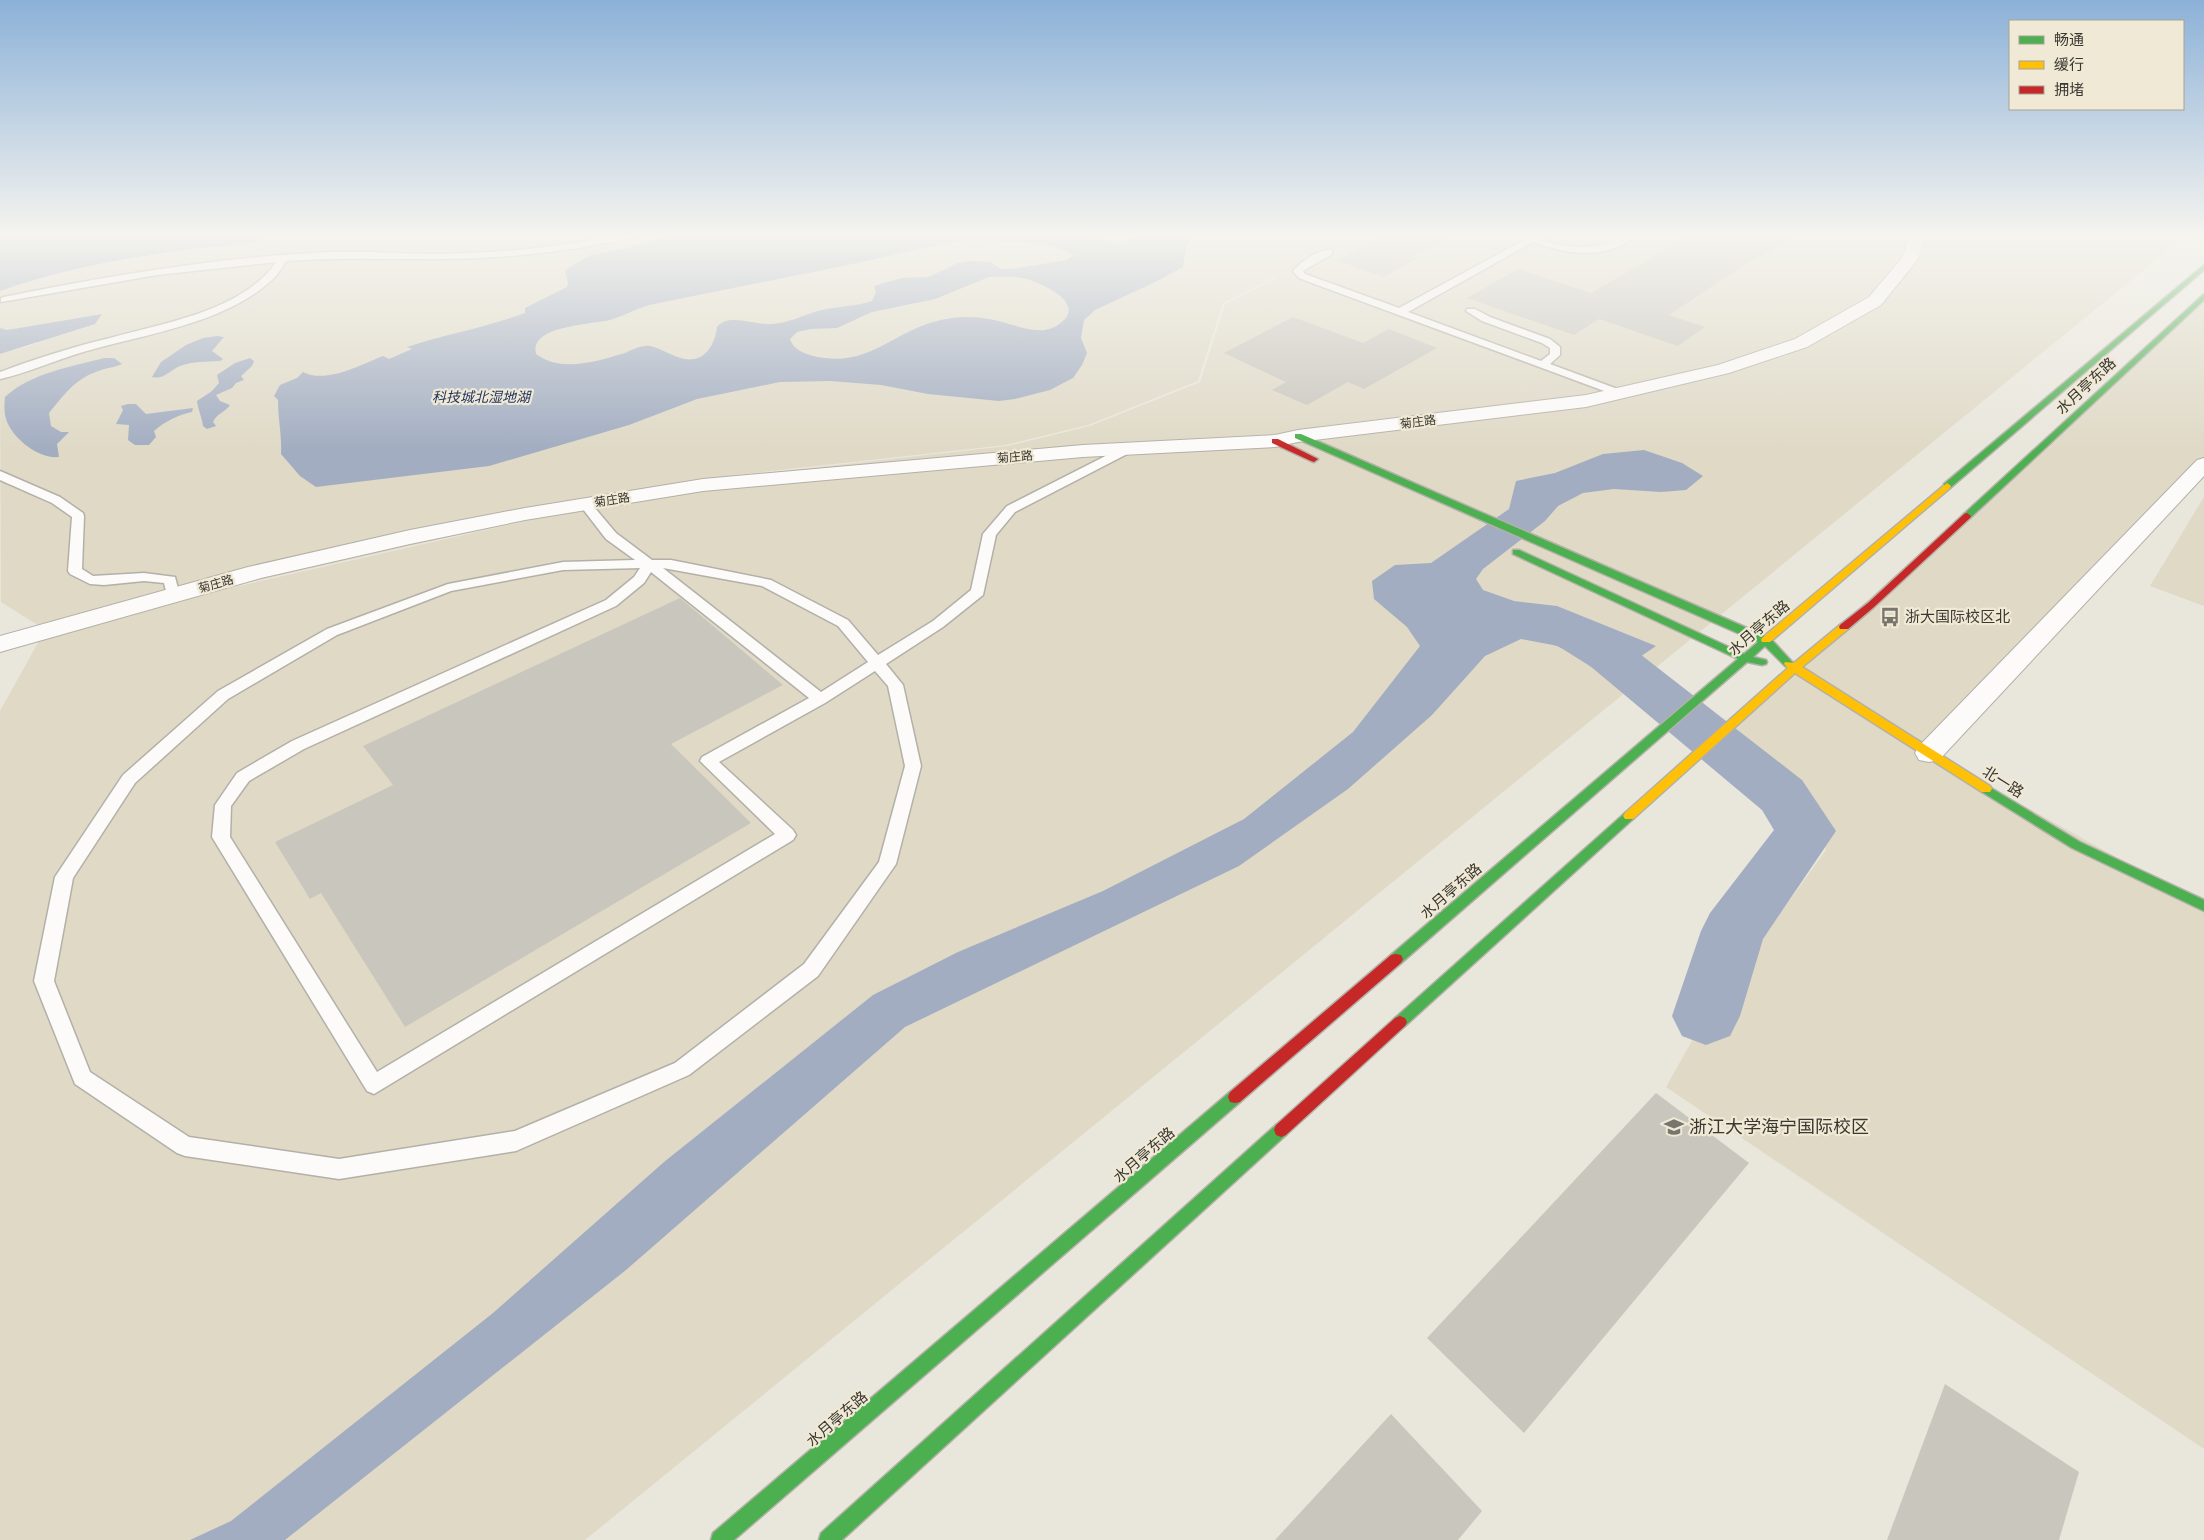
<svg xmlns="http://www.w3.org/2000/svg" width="2204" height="1540" font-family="Overpass,'Noto Sans SC',sans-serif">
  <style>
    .green { fill: #dfd9c6 }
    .water { fill: #a2adc1; fill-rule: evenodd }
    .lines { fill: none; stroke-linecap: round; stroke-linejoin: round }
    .river { fill: #a2adc1; fill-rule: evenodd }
    .building { fill: #c9c6be }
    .lane-casing { stroke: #b3b0a8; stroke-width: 3 }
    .street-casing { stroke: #b3b0a8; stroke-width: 2 }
    .fast-casing { stroke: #b3b0a8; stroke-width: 3 }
    .slow-casing { stroke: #b3b0a8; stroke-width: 3 }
    .jam-casing { stroke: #b3b0a8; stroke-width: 3 }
    .lane { fill: #fcfbfa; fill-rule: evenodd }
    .street { fill: #fcfbfa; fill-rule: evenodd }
    .fast { fill: #4caf50; fill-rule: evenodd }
    .slow { fill: #ffc107; fill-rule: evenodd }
    .jam { fill: #c62828; fill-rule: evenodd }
    .labels { text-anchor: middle; stroke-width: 4.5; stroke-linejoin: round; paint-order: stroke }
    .far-street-label { font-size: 12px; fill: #3b3831; stroke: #efe9d6 }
    .far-water-label { font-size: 14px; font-style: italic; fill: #223562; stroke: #efe9d6 }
    .street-label { font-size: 15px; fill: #3b3831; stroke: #efe9d6 }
    .poi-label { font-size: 15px; fill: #3b3831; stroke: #efe9d6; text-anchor: start }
    .near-poi-label { font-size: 18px; fill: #3b3831; stroke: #efe9d6; text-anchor: start }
  </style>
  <rect width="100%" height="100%" fill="#e9e6dc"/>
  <g class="green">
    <path d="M264 234H2188L585 1540H0V711L45 630 711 479 1008 446 1090 426 1200 382 1225 304 1276 278 1275 271V277L1223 303 1198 381 1088 425 1006 445 709 478 44 629 1 602 0 354 32 345 101 314 7 330 0 328V291C62 269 129 259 194 249 217 246 240 246 262 240Z"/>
    <polygon points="2204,295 2204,464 1929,753 2204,906 2204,1449 1666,1087 1706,1016 1826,850 1812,806 1719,735"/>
    <polygon points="2204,497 2204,606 2150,586"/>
  </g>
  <g class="water">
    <path d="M0 234H264L262 240 257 242C238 245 218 246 199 248 132 257 64 268 0 291Z"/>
    <path d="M673 234H1095L1100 237 1102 240 1122 243 1139 234H1196L1186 247 1183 267 1153 283 1095 310 1084 320 1081 338 1087 353 1082 365 1073 378 1050 390 1015 399 999 401 928 394 881 385 830 381 780 382 697 399 629 425 489 466 316 487 300 476 281 454C282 436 278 419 278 400L274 396 280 385 297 378 303 372C326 384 360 365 383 356L389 359 412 349 407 347C446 334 487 327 525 313V308L567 287 568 283 565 270 590 255 628 248ZM977 240C1005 242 1050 239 1073 255L1067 260 1011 269H1001L990 262 971 261 958 263 928 277 901 278 874 286 876 292 872 301C857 306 842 306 827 309 805 313 791 324 768 324 753 324 727 313 717 327 716 340 708 357 694 359 680 362 664 349 650 346 642 345 632 350 625 353 598 361 561 373 536 354 529 324 596 325 613 319 625 315 636 309 649 305L867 261 914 250 960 241ZM989 277C1002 277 1015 276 1027 279 1040 283 1081 300 1065 319 1060 324 1056 327 1049 329 1033 334 1010 323 994 320 975 316 956 316 937 321 890 333 868 369 813 356 803 353 793 349 790 339L797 332 811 329 837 328 872 312 935 299Z"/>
    <polygon points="102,314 95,324 0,354 0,328 7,330"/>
    <path d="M217 336 224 337 212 351 223 359 220 361C207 362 193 361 180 366 170 370 164 380 152 377L161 362 186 345 203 338Z"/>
    <path d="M104 358H114L122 364C113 368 104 368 96 372 75 379 63 396 49 413L51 426 61 432H69L57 444 59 457C40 459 16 441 8 424 4 415 4 407 5 397 31 373 70 367 104 358Z"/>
    <path d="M250 358 254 361 252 366 241 376 244 380 236 383 232 388 216 395 220 401 230 405C226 412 217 413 213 422L216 426 207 429 203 426C202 417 198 410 197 401L212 391 219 383 217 375 235 363Z"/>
    <path d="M128 404H136L146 414 193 408 192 412C178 415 165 421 154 431L156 437 149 445H135L128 440 129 425 116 424 123 410 121 406Z"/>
    <polygon points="1644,450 1682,463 1703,476 1686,490 1661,492 1614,489 1583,493 1558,506 1545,521 1483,569 1476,579 1483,590 1514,601 1557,606 1656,646 1609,678 1558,646 1521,639 1485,656 1432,715 1348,789 1239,866 905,1027 626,1270 285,1540 190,1540 231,1521 493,1313 664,1162 873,995 958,952 1103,891 1244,819 1353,732 1420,646 1407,627 1374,599 1372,581 1395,565 1431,563 1509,509 1516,481 1555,473 1603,454"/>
  </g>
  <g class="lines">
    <polygon class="river" points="1557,612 1575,616 1613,633 1802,780 1836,831 1763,939 1740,1016 1730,1036 1706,1045 1682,1036 1672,1016 1701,931 1710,913 1774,830 1762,810 1577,655 1539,638 1532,627 1539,616"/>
  </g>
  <g class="building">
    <polygon points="1389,234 1457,234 1412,256 1418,258 1384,277 1337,261"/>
    <polygon points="1692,234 1799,234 1746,264 1669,315 1705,327 1678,346 1599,319 1574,335 1467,298 1518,269 1591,293"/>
    <polygon points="1293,317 1363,343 1389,329 1437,348 1364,389 1348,382 1307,405 1272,390 1286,382 1224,353"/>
    <polygon points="680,598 783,685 671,744 751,823 405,1027 321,893 310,899 275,842 393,785 363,746"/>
    <polygon points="1656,1093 1749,1163 1524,1433 1427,1338"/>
    <polygon points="1945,1384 2079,1472 2059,1540 1887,1540"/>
    <polygon points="1391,1414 1482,1511 1458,1540 1275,1540"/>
  </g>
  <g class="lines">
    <defs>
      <g id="lane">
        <path d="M622 234H640L636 237C584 248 531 256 477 258 413 261 350 256 286 261 282 267 278 274 273 279 225 324 144 334 83 352 56 360 27 373 0 379V372L22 364C51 354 80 345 110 338 164 323 243 311 276 262L157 275 1 302V298L4 297C111 275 220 257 329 252 366 251 402 254 439 254 501 253 562 247 622 234Z"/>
        <path d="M1519 234C1530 234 1538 238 1549 242 1574 250 1600 249 1623 237V234H1632C1631 240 1627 242 1622 245 1595 259 1560 252 1533 242L1408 312 1541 361 1550 354V348L1542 343 1482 321 1466 311 1467 309H1475L1490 317 1550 339 1560 347V355L1550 364 1623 391 1625 393 1623 395H1615L1312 283 1299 278 1293 271C1300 262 1320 248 1332 250V254L1303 271 1305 274 1399 308 1526 239Z"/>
        <path d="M1129 444 1135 448 1133 451 1015 512 996 535 983 595 943 627 886 664 903 685 921 766 896 864 818 976 689 1075 516 1151 339 1179 185 1156 177 1153 75 1084 34 981 55 877 123 775 218 691 327 629 448 584 563 562 635 560 606 539 579 504 585 500 589 501 616 533 652 560H671L771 580 848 620 878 655 933 621 971 590 983 534 1007 506ZM640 568 634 577 606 600 292 741 237 773 215 805 212 837 367 1091 374 1094 793 840 796 835 793 830 719 762 825 703 875 671 888 686 905 766 879 862 804 964 675 1063 515 1131 339 1159 189 1137 90 1072 54 981 73 878 135 783 228 699 337 635 451 591 563 570ZM663 568 762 586 838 626 868 662 821 692ZM651 572 809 698 702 757 700 761 775 834 377 1072 230 837 231 806 249 781 304 749 616 606 644 583Z"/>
        <polygon points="0,471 60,497 83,513 84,516 82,569 93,576 144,573 175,577 180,596 178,599 168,599 164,583 144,581 104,585 90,584 70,574 68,571 72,517 52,503 0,480"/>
      </g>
      <g id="street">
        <polygon points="1910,234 1926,234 1918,259 1881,305 1807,347 1729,373 1586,407 1298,442 1275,447 1083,457 703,491 525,520 410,544 261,578 0,652 0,636 248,567 410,530 525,508 703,479 1083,445 1275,435 1298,430 1586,395 1718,365 1795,339 1869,297 1902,258"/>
        <polygon points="2204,458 2204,476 1939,760 1929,762 1919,760 1915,753 1919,746 2197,460"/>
      </g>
      <g id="fast">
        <polygon points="2204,265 2204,270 1950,488 1944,488 1944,484"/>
        <polygon points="2204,294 2204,300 1970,518 1964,518 1964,514"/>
        <polygon points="1295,434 1301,434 1770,638 1794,664 1789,667 1785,666 1765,646 1753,657 1766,660 1767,662 1766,664 1762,665 1747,662 1401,963 1396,964 1391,963 1389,959 1391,955 1738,659 1513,554 1513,550 1519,550 1744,654 1758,642 1295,438"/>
        <polygon points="1986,785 2080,842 2204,900 2204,911 2072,848 1982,792 1980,789"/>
        <polygon points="1629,812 1633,813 1635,816 1633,819 1405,1026 1400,1028 1395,1026 1393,1022 1395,1018 1625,813"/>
        <polygon points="1235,1091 1240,1092 1242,1097 1240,1102 734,1540 711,1540 713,1533 1230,1092"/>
        <polygon points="1281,1123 1286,1125 1288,1130 1286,1135 842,1540 819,1540 821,1533 1276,1125"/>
      </g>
      <g id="slow">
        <polygon points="1947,483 1951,486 1950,488 1770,642 1762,642 1761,640 1762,638"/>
        <polygon points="1844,624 1848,625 1849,627 1848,629 1802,667 1990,786 1992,789 1990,792 1982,792 1795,673 1633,819 1625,819 1623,816 1625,813 1788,668 1784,664 1785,662 1794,663 1840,625"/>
      </g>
      <g id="jam">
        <polygon points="1272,439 1278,439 1318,459 1314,462 1311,461 1272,443"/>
        <polygon points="1967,513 1971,516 1970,518 1874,607 1848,629 1840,629 1839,627 1840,625 1868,603 1964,514"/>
        <polygon points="1396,954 1401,955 1403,959 1401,963 1240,1102 1235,1103 1230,1102 1228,1097 1230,1092 1391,955"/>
        <polygon points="1400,1016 1405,1018 1407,1022 1405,1026 1286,1135 1281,1137 1276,1135 1274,1130 1276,1125 1395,1018"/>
      </g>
    </defs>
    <use href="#lane" class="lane-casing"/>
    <use href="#street" class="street-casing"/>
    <use href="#fast" class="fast-casing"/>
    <use href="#slow" class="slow-casing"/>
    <use href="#jam" class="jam-casing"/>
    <use href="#lane" class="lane"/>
    <use href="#street" class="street"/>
    <use href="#fast" class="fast"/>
    <use href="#slow" class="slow"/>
    <use href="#jam" class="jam"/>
  </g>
  <linearGradient id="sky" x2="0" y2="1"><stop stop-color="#8cb1d8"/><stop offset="0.52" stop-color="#f5f4ef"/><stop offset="1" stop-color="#f5f4ef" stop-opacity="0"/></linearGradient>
  <rect width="2204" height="450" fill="url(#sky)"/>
  <defs>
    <symbol id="bus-bare" viewBox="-9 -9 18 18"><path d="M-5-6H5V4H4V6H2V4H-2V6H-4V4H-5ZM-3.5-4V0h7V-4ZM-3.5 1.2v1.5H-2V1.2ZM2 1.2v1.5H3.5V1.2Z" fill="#78756d" stroke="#efe9d6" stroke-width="2.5" paint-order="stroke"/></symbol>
    <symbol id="university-bare" viewBox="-9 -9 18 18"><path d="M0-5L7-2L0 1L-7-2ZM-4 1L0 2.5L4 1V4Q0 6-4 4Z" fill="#78756d" stroke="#efe9d6" stroke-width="2.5" paint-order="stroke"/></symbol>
  </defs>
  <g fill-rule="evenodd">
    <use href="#bus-bare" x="1876" y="603" width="28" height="28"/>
    <use href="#university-bare" x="1660" y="1113" width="28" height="28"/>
  </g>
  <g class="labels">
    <g class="far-street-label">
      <text transform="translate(1418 422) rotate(-7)" y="4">菊庄路</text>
      <text transform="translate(1015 457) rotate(-5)" y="4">菊庄路</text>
      <text transform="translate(612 500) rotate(-9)" y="4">菊庄路</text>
      <text transform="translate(216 584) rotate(-16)" y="4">菊庄路</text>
    </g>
    <g class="far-water-label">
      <text x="481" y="402">科技城北湿地湖</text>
    </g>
    <g class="street-label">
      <text transform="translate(2086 386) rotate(-43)" y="5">水月亭东路</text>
      <text transform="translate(1759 628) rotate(-41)" y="5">水月亭东路</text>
      <text transform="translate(2003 782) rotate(32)" y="5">北一路</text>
      <text transform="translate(1451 891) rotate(-41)" y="5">水月亭东路</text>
      <text transform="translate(1144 1155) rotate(-41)" y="5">水月亭东路</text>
      <text transform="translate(837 1419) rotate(-41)" y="5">水月亭东路</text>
    </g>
    <g class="poi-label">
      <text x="1905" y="622">浙大国际校区北</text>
    </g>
    <g class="near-poi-label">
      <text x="1689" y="1133">浙江大学海宁国际校区</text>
    </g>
  </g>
  <rect x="2009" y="20" width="175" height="90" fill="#efe9d6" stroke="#a7a294"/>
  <rect x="2019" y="36" width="25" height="8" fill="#4caf50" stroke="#a7a294"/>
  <text x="2054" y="45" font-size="15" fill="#3b3831">畅通</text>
  <rect x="2019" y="61" width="25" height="8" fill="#ffc107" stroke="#a7a294"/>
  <text x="2054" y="70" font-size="15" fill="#3b3831">缓行</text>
  <rect x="2019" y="86" width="25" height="8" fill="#c62828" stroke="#a7a294"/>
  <text x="2054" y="95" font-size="15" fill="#3b3831">拥堵</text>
</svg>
